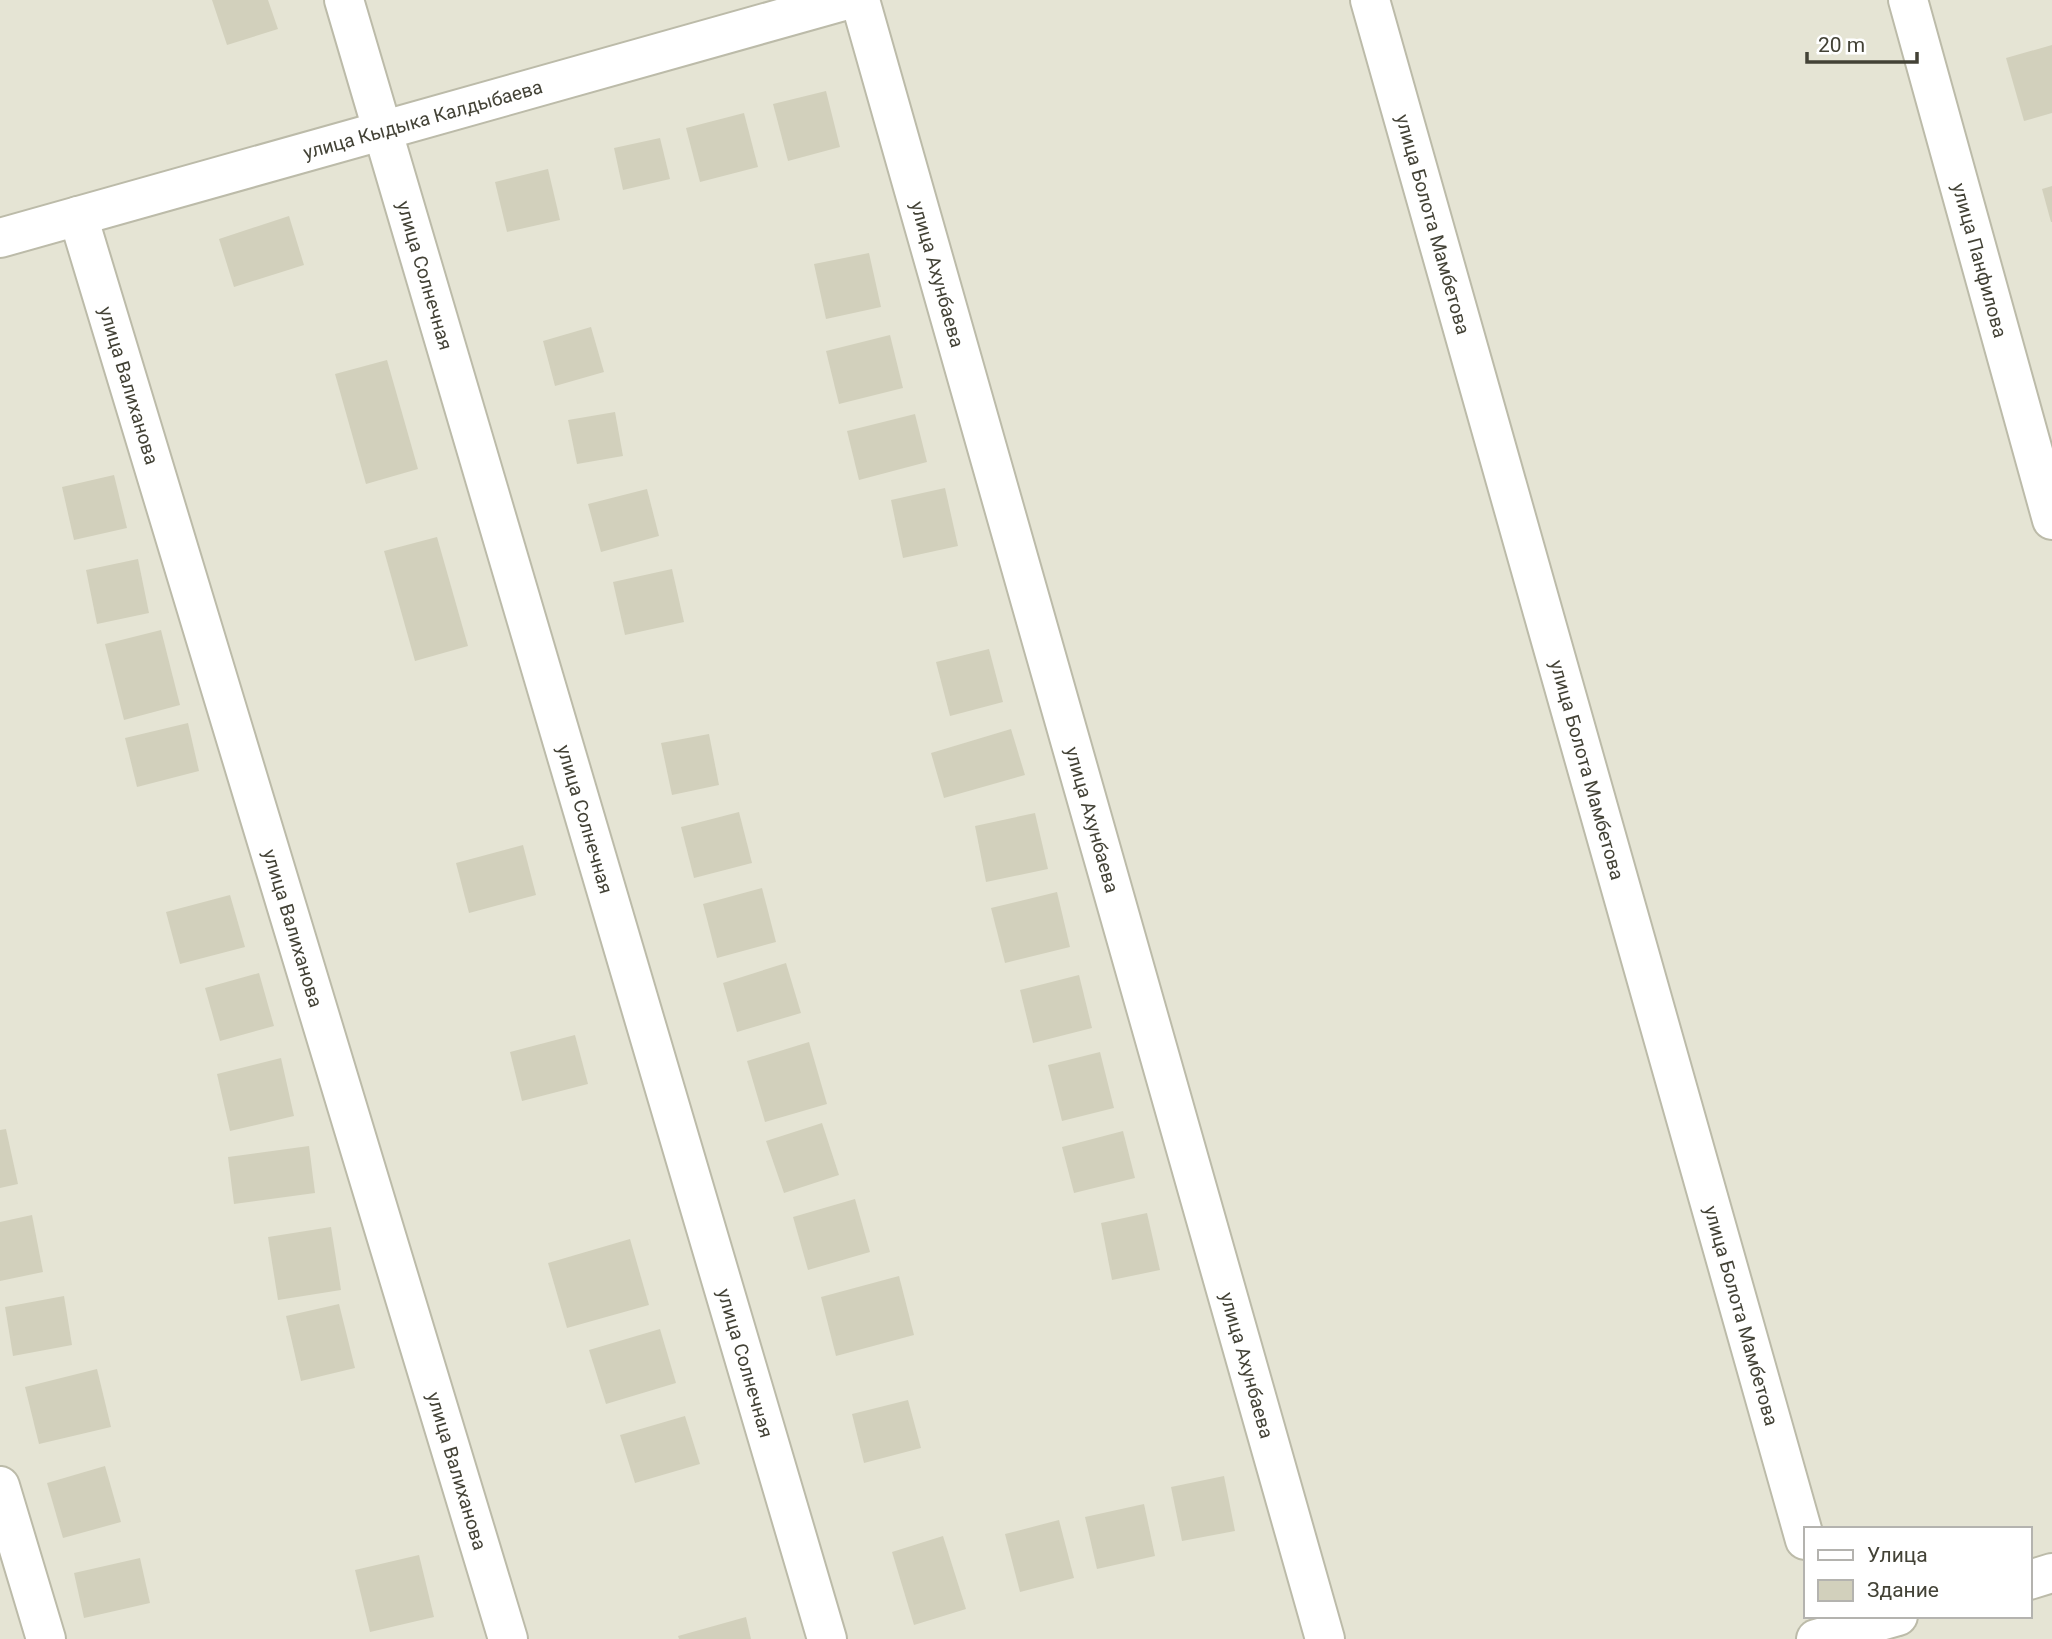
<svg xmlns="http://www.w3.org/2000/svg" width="2052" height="1639" font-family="Roboto,sans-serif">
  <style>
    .residential { fill: #e5e4d4; fill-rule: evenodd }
    .building { fill: #d2d0bc }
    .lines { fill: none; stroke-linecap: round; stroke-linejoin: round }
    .minor-casing { stroke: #bcbba9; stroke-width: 42 }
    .tertiary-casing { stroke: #bcbba9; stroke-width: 42 }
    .minor { stroke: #fff; stroke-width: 38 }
    .tertiary { stroke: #fff; stroke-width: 38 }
    .labels { text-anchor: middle; stroke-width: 7; stroke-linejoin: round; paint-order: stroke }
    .street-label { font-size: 19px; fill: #434236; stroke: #fff }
  </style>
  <rect width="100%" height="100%" fill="#f1f1e6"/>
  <path class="residential" d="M0 0H2052V1639H0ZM1805 1529H2029V1616H1805Z"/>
  <g class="building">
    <polygon points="212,0 268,0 278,29 227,45"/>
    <polygon points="2052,45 2052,113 2024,121 2006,58"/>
    <polygon points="826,91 840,147 788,161 773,104"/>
    <polygon points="744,113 758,167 700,182 686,128"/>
    <polygon points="660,138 670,179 623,190 614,148"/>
    <polygon points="548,169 560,220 507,232 495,182"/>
    <polygon points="2052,186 2052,222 2051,222 2042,189"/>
    <polygon points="289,216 304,265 234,287 219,239"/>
    <polygon points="869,253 881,307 826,319 814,264"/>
    <polygon points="591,327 604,372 555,386 543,341"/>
    <polygon points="890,335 903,388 839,404 826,351"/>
    <polygon points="387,360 418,469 366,484 335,374"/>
    <polygon points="615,412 623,456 577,464 568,420"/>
    <polygon points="915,414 927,462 859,480 847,431"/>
    <polygon points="114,475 127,528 74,540 62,487"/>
    <polygon points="945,488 958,546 903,558 891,500"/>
    <polygon points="647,489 659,536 601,552 588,504"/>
    <polygon points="437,537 468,646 415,661 384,551"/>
    <polygon points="138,559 149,613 97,624 86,570"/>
    <polygon points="672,569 684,622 625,635 613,582"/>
    <polygon points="161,630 180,705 124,720 105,644"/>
    <polygon points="989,649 1003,702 950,716 936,662"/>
    <polygon points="188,723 199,771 137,787 125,738"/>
    <polygon points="1011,729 1025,775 944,798 931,753"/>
    <polygon points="709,734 719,785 672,795 661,743"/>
    <polygon points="739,812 752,863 694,878 681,827"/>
    <polygon points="1035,813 1048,869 986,882 975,826"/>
    <polygon points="523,845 536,895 469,913 456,863"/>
    <polygon points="762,888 776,942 717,958 703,904"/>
    <polygon points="1057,892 1070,947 1005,963 991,908"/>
    <polygon points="230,895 245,947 180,964 166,912"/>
    <polygon points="786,963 801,1013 737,1032 723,983"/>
    <polygon points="259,973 274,1026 220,1041 205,988"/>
    <polygon points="1079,975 1092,1028 1033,1043 1020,990"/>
    <polygon points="575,1035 588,1084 522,1101 510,1052"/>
    <polygon points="809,1042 827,1104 765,1122 747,1061"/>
    <polygon points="1100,1052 1114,1108 1062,1121 1048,1065"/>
    <polygon points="281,1058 294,1116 230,1131 217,1074"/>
    <polygon points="822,1123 839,1175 784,1193 766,1141"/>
    <polygon points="6,1129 18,1184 0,1188 0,1130"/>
    <polygon points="1123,1131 1135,1178 1074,1193 1062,1147"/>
    <polygon points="309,1146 315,1193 234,1204 228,1157"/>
    <polygon points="855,1199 870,1252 808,1270 793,1217"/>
    <polygon points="1147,1213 1160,1270 1112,1280 1101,1223"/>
    <polygon points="32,1215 43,1272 0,1281 0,1222"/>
    <polygon points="331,1227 341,1290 278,1300 268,1237"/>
    <polygon points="630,1239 649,1305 567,1328 548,1263"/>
    <polygon points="899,1276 914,1335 836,1356 821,1297"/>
    <polygon points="64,1296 72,1345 13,1356 5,1307"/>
    <polygon points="339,1304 355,1368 301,1381 286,1316"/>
    <polygon points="660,1329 676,1383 606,1404 589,1350"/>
    <polygon points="97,1369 111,1427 39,1444 25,1387"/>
    <polygon points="908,1400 921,1448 864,1463 852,1414"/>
    <polygon points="685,1416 700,1464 635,1483 620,1435"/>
    <polygon points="105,1466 121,1522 63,1538 47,1483"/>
    <polygon points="1224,1476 1235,1531 1182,1541 1171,1487"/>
    <polygon points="1144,1504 1155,1556 1097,1569 1085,1517"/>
    <polygon points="1059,1520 1074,1578 1020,1592 1005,1534"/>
    <polygon points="943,1536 966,1609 914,1625 892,1552"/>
    <polygon points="419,1555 434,1617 370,1632 355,1570"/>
    <polygon points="140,1558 150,1603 84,1618 74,1573"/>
    <polygon points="746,1617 751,1639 679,1639 678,1636"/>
  </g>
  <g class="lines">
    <defs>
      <g id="minor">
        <path id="s1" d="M344 0 827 1639"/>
        <path id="s2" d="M860 0 1325 1639"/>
        <path id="s3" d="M1370 0 1805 1540"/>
        <path id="s4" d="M1908 0 2052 520"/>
        <path id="s5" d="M78 216 508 1639"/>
        <polyline points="0,1486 46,1639"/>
      </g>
      <g id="tertiary">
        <path id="s6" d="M0 238 847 0"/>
        <polyline points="2029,1580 2052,1573"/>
        <polyline points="1816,1639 1898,1616"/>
      </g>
    </defs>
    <use href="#minor" class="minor-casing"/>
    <use href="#tertiary" class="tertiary-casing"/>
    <use href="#minor" class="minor"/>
    <use href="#tertiary" class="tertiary"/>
  </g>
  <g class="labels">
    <g class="street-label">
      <text dy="7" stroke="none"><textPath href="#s6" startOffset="439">улица Кыдыка Калдыбаева</textPath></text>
      <text dy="7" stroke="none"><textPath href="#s3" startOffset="233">улица Болота Мамбетова</textPath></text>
      <text dy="7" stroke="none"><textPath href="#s4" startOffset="270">улица Панфилова</textPath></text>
      <text dy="7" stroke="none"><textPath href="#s2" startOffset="285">улица Ахунбаева</textPath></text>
      <text dy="7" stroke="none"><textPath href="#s1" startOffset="287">улица Солнечная</textPath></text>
      <text dy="7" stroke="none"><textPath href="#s5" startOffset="177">улица Валиханова</textPath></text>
      <text dy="7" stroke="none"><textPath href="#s3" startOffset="800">улица Болота Мамбетова</textPath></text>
      <text dy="7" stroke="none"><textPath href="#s1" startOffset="854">улица Солнечная</textPath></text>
      <text dy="7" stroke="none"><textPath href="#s2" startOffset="852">улица Ахунбаева</textPath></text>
      <text dy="7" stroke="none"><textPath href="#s5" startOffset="744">улица Валиханова</textPath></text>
      <text dy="7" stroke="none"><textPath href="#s3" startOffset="1367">улица Болота Мамбетова</textPath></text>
      <text dy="7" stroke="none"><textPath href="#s1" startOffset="1421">улица Солнечная</textPath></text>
      <text dy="7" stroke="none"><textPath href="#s2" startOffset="1419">улица Ахунбаева</textPath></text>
      <text dy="7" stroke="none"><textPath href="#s5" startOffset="1311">улица Валиханова</textPath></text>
    </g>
  </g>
  <rect x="1804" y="1527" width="228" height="91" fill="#ffffff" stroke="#b4b3af" stroke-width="2"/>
  <rect x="1818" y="1550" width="35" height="10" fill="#ffffff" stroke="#b4b3af" stroke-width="2"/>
  <text x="1867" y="1562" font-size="21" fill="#434236">Улица</text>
  <rect x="1818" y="1580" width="35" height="21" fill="#d2d0bc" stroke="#b4b3af" stroke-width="2"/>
  <text x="1867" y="1597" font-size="21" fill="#434236">Здание</text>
  <path d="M1807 52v10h110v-10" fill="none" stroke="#434236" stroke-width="3.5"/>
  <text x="1818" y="52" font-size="21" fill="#434236" stroke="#ffffff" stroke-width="5" paint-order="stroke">20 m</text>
</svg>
